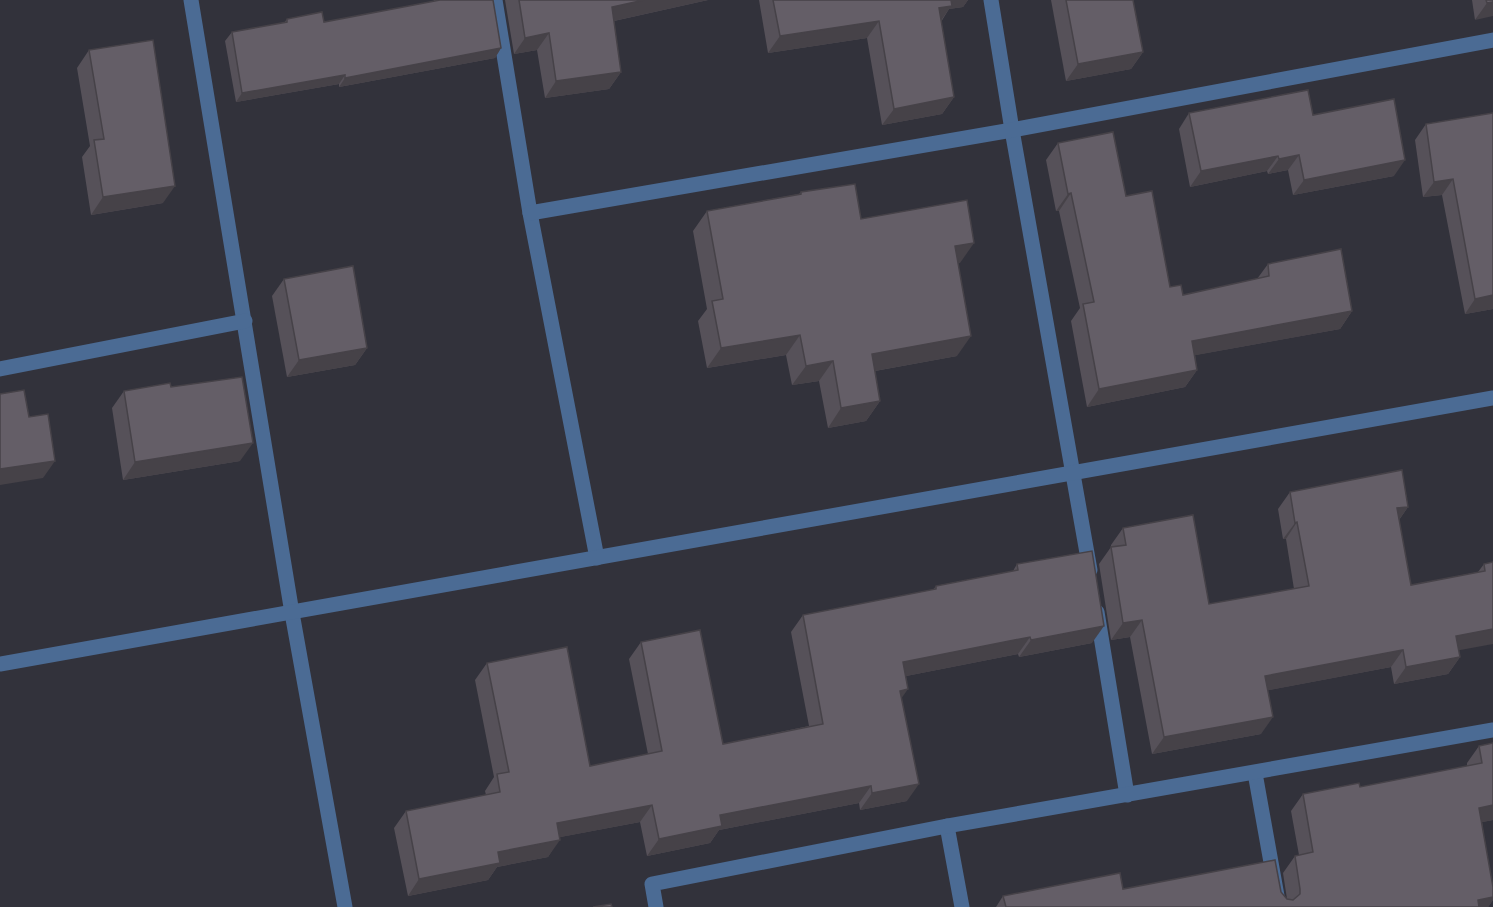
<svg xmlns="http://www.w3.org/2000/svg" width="1493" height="907" font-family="Overpass,sans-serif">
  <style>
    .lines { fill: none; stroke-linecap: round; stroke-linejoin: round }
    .minor { stroke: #4b6b94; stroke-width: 15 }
    .wall { fill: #565159 }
    .shaded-wall { fill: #464248 }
    .building { fill: #645e67; stroke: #464248; stroke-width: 1.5 }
  </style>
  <rect width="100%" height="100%" fill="#32323b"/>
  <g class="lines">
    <g class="minor">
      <polyline points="191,0 292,613 345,907"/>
      <polyline points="495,0 530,213 597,558"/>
      <polyline points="991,0 1012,130 1090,570"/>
      <polyline points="530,213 1012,130 1493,40"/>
      <polyline points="0,369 245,321"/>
      <polyline points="1097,612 1127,795"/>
      <polyline points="0,664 1493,398"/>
      <polyline points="1255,773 1279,907"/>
      <polyline points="947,826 962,907"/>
      <polyline points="656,907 652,884 947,826 1493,730"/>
    </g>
  </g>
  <g class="wall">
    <polygon points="434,0 493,0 501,48 495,58 339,87 339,84 236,102 225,41 232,32 284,23 287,19 324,22 433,2"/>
    <polygon points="505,0 708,0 614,21 621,72 609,89 545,98 537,50 514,54"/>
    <polygon points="759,0 968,0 963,7 949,9 941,22 954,97 942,114 882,125 867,38 768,53"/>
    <polygon points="1051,0 1133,0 1143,52 1131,69 1066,81"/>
    <polygon points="1472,0 1493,0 1475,20"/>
    <polygon points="89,50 163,203 91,215 82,157 90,146 77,68"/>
    <polygon points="1189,113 1313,115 1394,176 1293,195 1288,170 1268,174 1267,171 1190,187 1179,129"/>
    <polygon points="1493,113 1493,309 1465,314 1442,195 1423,197 1415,140 1426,124"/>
    <polygon points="1058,143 1126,196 1170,287 1183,295 1257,279 1268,264 1352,311 1340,329 1195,355 1197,370 1185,387 1087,407 1071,321 1080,308 1059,211 1056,211 1046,160"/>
    <polygon points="801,192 960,263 958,263 957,356 875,371 880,401 866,421 828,428 819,381 792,385 786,355 707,368 698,321 707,309 693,231 707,211 799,194"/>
    <polygon points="284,279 367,348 355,365 287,377 272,296"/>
    <polygon points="171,387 240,461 123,480 112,408 124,391"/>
    <polygon points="1290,492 1408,507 1399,520 1411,585 1478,572 1484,564 1493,562 1458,650 1460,657 1448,674 1394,684 1391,667 1268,690 1261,734 1152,754 1130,637 1111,640 1099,564 1111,547 1111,545 1123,528 1209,604 1294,589 1286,539 1283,539 1278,509"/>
    <polygon points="1017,564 1092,643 1019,657 1018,654 906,676 901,699 907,801 860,810 859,803 719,830 710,843 647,856 640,822 560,837 548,857 497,867 488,880 408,896 394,828 406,811 486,795 485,791 494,777 475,680 487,663 590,766 648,754 629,659 641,642 723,744 809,726 791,632 803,615 933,590 936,586 1013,571"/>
    <polygon points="1479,746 1493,820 1482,822 1493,900 1488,907 996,907 1003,896 1123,889 1281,892 1287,899 1283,873 1295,856 1299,855 1291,811 1303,794 1360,787 1467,766 1467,763"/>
  </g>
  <g class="shaded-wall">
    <polygon points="644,0 708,0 600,24 612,7"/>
    <polygon points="947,0 968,0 963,7 949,9 940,22 939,8"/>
    <polygon points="1493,2 1493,16 1475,20 1487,3"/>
    <polygon points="879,21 867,38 768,53 780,36"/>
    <polygon points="549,33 537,50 514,54 525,38"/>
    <polygon points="501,48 495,58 339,87 345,78"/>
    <polygon points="1143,52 1131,69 1066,81 1078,64"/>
    <polygon points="621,72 609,89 545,98 556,81"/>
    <polygon points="345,75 339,84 236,102 242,93"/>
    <polygon points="954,97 942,114 882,125 894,109"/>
    <polygon points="1299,155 1288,170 1268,174 1279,159"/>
    <polygon points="1278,156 1267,171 1190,187 1201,171"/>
    <polygon points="1405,160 1394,176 1293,195 1304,180"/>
    <polygon points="1453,179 1442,195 1423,197 1434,182"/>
    <polygon points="175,186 163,203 91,215 103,197"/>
    <polygon points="1071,193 1059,211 1056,211 1068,194"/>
    <polygon points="974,243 960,263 941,266 955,246"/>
    <polygon points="1493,295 1493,309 1465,314 1475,299"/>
    <polygon points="1352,311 1340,329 1180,358 1192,341"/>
    <polygon points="800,335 786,355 707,368 721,348"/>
    <polygon points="971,336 957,356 858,374 872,354"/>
    <polygon points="367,348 355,365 287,377 299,360"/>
    <polygon points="833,361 819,381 792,385 806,366"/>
    <polygon points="1197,370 1185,387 1087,407 1099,389"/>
    <polygon points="880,401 866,421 828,428 841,408"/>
    <polygon points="253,443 240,461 123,480 135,462"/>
    <polygon points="55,461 43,478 0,485 0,469"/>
    <polygon points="1408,507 1396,524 1397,508"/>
    <polygon points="1297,522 1286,539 1283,539 1295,523"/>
    <polygon points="1142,620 1130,637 1111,640 1123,623"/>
    <polygon points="1104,626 1092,643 1019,657 1031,640"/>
    <polygon points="1493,629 1493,644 1444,653 1456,636"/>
    <polygon points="1030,637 1018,654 891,679 903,662"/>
    <polygon points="1403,650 1391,667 1254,693 1265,676"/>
    <polygon points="1460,657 1448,674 1394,684 1406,667"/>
    <polygon points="908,689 896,706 900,691"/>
    <polygon points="1273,717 1261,734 1152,754 1164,737"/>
    <polygon points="919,784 907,801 860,810 872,793"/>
    <polygon points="871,786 859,803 719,830 710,843 647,856 659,839 720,815"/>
    <polygon points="652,805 640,822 545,840 557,823"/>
    <polygon points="1493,805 1493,820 1467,825 1479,808"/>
    <polygon points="560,840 548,857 497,867 488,880 408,896 419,879 498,852"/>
    <polygon points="1493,897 1493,900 1488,907 1473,907 1478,900"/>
  </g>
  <g class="building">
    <polygon points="440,0 493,0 501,48 345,78 345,75 242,93 232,32 287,22 287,19 322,12 324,22"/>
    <polygon points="519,0 644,0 612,7 621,72 556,81 549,33 525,38"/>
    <polygon points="773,0 951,0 952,6 939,8 954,97 894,109 879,21 780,36"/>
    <polygon points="1066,0 1133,0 1143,52 1078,64"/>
    <polygon points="1486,0 1493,0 1493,2 1487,3"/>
    <polygon points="153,40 175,186 103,197 94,140 104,139 89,50"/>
    <polygon points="1308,90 1313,115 1394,99 1405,160 1304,180 1299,155 1279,159 1278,156 1201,171 1189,113"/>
    <polygon points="1493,113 1493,295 1475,299 1453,179 1434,182 1426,124"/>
    <polygon points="1113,132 1126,196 1152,191 1170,287 1181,285 1183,295 1269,276 1268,264 1341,249 1352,311 1192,341 1197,370 1099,389 1083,304 1094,302 1071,193 1068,194 1058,143"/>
    <polygon points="855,184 861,219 967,200 974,243 955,246 971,336 872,354 880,401 841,408 833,361 806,366 800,335 721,348 712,301 723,299 707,211 801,194 801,192"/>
    <polygon points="353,266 367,348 299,360 284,279"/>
    <polygon points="242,377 253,443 135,462 124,391 170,383 171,387"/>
    <polygon points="24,390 29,417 48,414 55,461 0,469 0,394"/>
    <polygon points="1402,470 1408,507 1397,508 1411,585 1485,571 1484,564 1493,562 1493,629 1456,636 1460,657 1406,667 1403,650 1265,676 1273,717 1164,737 1142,620 1123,623 1111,547 1126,545 1123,528 1193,515 1209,604 1309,586 1297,522 1295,523 1290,492"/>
    <polygon points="1092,551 1104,626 1031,640 1030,637 903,662 908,689 900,691 919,784 872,793 871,786 720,815 722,826 659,839 652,805 557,823 560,840 498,852 500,863 419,879 406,811 500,792 497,774 509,772 487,663 567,647 590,766 662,751 641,642 700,630 723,744 823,724 803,615 936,589 936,586 1018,570 1017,564"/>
    <polygon points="1493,743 1493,805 1479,808 1493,887 1493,897 1478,900 1479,907 1006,907 1003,896 1120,873 1123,889 1275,860 1281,892 1287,899 1293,900 1300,894 1300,889 1295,856 1313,852 1303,794 1359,783 1360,787 1482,763 1479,746"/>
    <polygon points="611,904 612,907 593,907"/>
  </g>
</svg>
